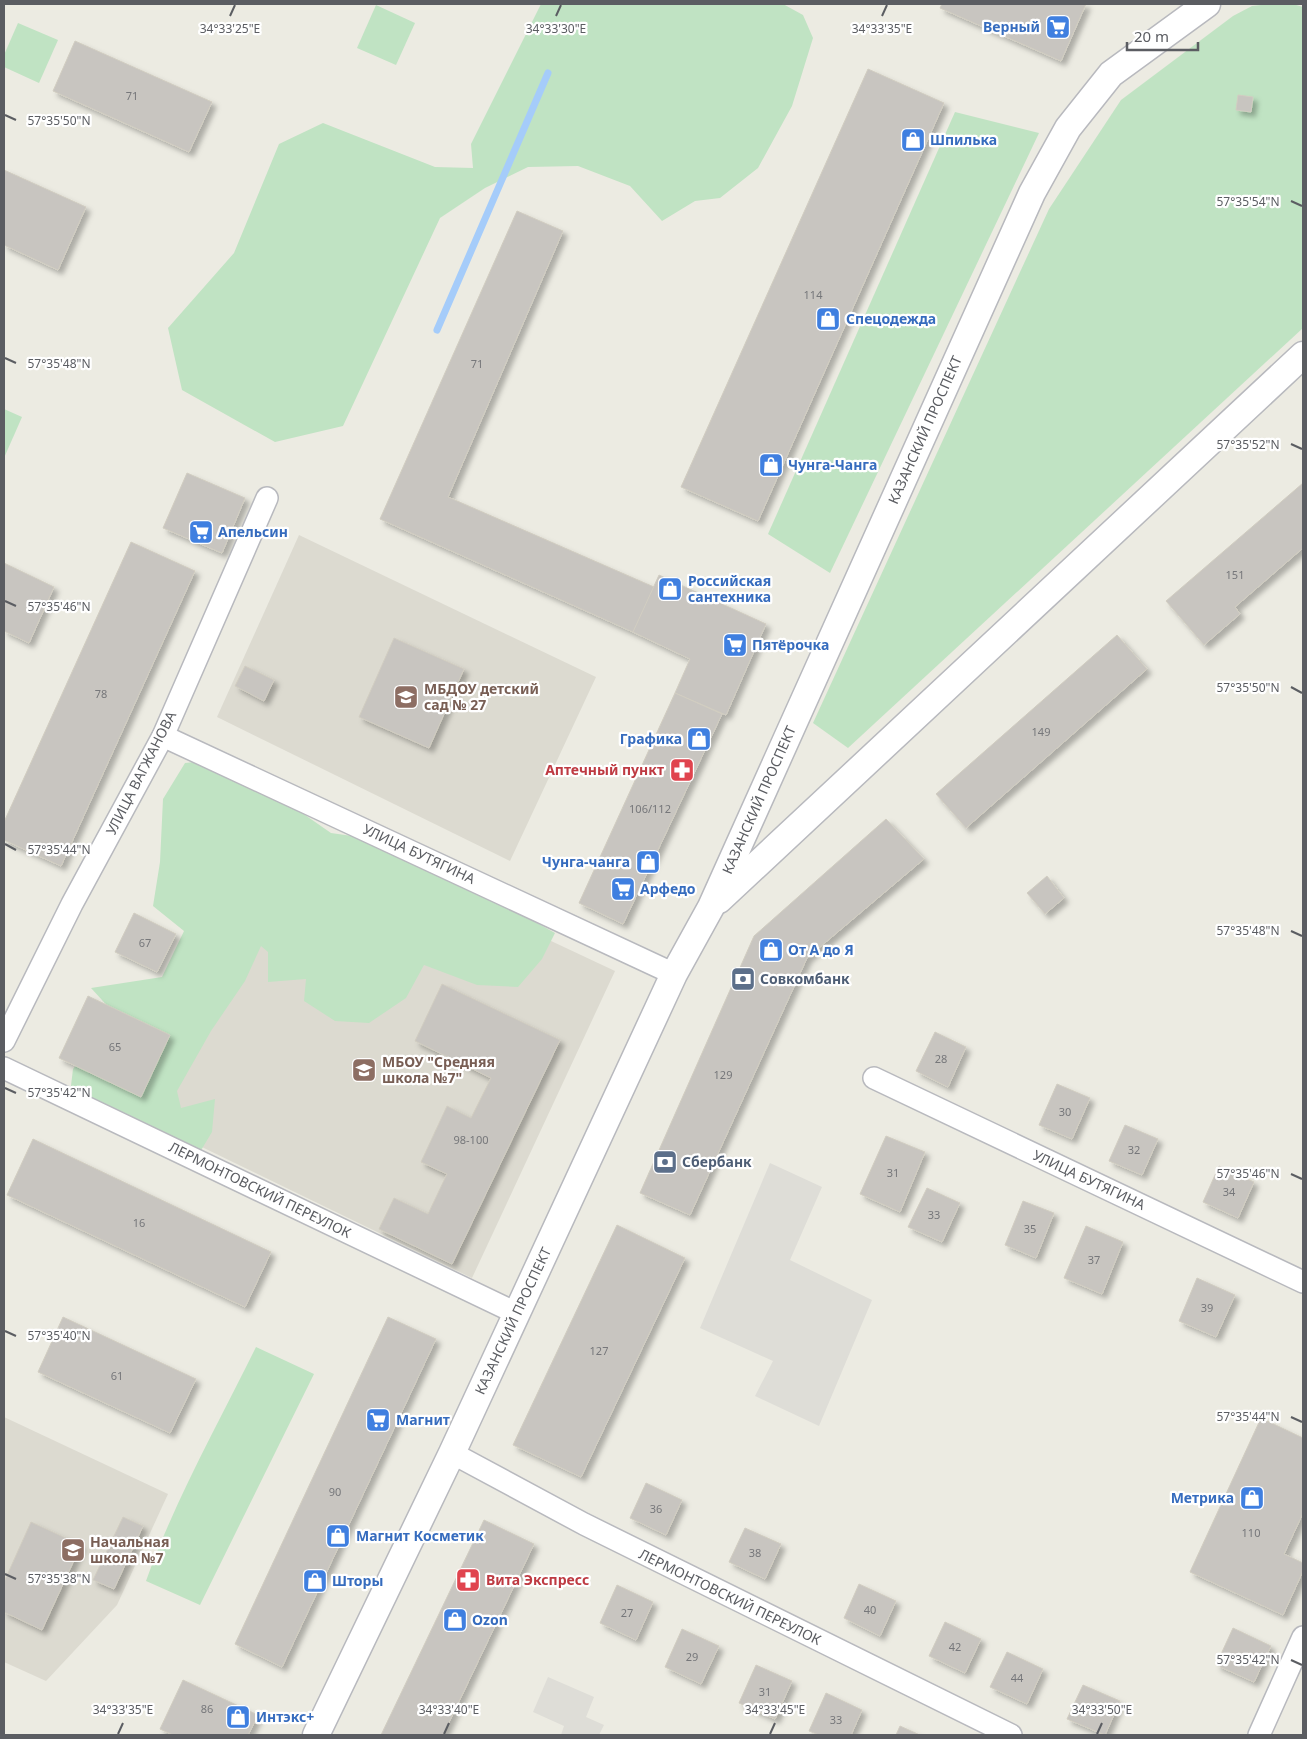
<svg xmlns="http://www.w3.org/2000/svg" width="1307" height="1739" font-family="'Noto Sans',sans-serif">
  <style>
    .industrial { fill: #deddd7 }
    .education { fill: #dcdad0 }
    .green { fill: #c0e3c3 }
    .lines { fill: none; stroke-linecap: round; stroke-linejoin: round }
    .stream { stroke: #a5ccfa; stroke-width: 7 }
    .building { fill: #c8c5c0; stroke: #d1cdc1; filter: url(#shadow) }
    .minor-casing { stroke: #b8b9be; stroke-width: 24 }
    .tertiary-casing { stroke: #b8b9be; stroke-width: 29 }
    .minor { stroke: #fff; stroke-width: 21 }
    .tertiary { stroke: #fff; stroke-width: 26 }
    .ticks { fill: none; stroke: #5b5d62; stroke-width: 2 }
    .labels { text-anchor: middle; stroke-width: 4.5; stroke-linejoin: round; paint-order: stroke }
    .number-label { font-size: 11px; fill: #76777a }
    .shop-label { font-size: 14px; font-weight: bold; fill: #366cbe; stroke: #fff; text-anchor: start }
    .street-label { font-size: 14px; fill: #5b5d62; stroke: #fff }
    .education-label { font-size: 14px; font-weight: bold; fill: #785e54; stroke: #fff; text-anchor: start }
    .health-label { font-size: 14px; font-weight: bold; fill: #be3a42; stroke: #fff; text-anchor: end }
    .service-label { font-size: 14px; font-weight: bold; fill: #4e5e75; stroke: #fff; text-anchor: start }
    .ticks-label { font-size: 12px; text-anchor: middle; fill: #5b5d62; stroke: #fff; stroke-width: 4.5; stroke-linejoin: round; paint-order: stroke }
  </style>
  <defs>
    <filter id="shadow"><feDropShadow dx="4.5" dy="4.5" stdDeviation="2.5" flood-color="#0004"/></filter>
  </defs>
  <rect width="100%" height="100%" fill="#ecebe2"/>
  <g class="industrial">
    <polygon points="770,1163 822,1187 790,1260 872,1300 819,1426 755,1396 773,1361 700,1328"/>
    <polygon points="548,1677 594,1697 586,1717 604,1725 599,1735 561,1735 564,1726 533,1712"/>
  </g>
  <g class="education">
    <polygon points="299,535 596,677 510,861 217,717"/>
    <polygon points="282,815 615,971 472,1278 138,1116"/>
    <polygon points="4,1417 168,1494 117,1605 46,1681 4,1662"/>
  </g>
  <g class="green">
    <polygon points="541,4 783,4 803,15 813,38 792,106 758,168 720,198 695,201 662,221 630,186 578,166 528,167 485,188 440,218 343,426 275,442 182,390 168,328 234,253 279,144 323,123 435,167 473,168 471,144"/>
    <polygon points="1270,4 1293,4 1303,7 1303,328 848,748 813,723 1049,209 1121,100 1233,16 1252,6"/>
    <polygon points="376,5 415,23 396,65 357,48"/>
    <polygon points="18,23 58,40 39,83 4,67 4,55"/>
    <polygon points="955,112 1039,133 830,573 768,534"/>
    <polygon points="4,409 22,417 4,458"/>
    <polygon points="204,761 279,797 331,833 359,837 503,904 555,933 542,959 518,987 477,985 424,965 406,998 369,1023 335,1021 304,1001 306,979 268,982 268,952 261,946 245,981 211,1031 177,1091 181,1108 215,1099 212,1132 197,1157 70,1094 73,1069 99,1037 112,1011 91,988 162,977 184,931 153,906 160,862 163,799 185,763"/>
    <path d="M256 1347 314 1374 200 1605 146 1581C175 1500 218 1424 256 1347Z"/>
  </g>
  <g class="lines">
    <polyline class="stream" points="437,330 548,73"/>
  </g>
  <g class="building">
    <polygon points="942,4 1086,4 1061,61 940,8"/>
    <polygon points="75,41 212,102 189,152 53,91"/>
    <polygon points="868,69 944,103 758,521 681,487"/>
    <polygon points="1238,95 1253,97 1251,112 1236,110"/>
    <polygon points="4,170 86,207 58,270 4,245"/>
    <polygon points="517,211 563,231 448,497 654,587 633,632 380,519"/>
    <polygon points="187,473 245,498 222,553 163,528"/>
    <polygon points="1303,483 1303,548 1235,607 1240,614 1204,645 1166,601"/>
    <polygon points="131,542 195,571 61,866 4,840 4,822"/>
    <polygon points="4,563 54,587 29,643 4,631"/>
    <polygon points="659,575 766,624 726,715 675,693 690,659 633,632"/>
    <polygon points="1117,635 1147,669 966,828 936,794"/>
    <polygon points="394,638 464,669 429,748 359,717"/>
    <polygon points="245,666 274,680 264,701 235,686"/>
    <polygon points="675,693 722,714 623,924 579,903"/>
    <polygon points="886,819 924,859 807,958 690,1215 640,1193 754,936"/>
    <polygon points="1047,876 1064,898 1045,914 1027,893"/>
    <polygon points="134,913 176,934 157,972 115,952"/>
    <polygon points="442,984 560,1040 452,1264 379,1229 394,1198 428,1214 447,1174 421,1162 447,1106 471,1118 491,1078 415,1041"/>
    <polygon points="88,996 170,1035 141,1097 59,1058"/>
    <polygon points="935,1032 966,1047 948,1087 916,1071"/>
    <polygon points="1057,1084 1090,1098 1072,1139 1039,1125"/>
    <polygon points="1125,1125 1158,1139 1142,1175 1109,1161"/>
    <polygon points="886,1136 925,1152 900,1212 860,1194"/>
    <polygon points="33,1139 271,1252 245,1307 7,1195"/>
    <polygon points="1219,1166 1254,1182 1238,1218 1203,1202"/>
    <polygon points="927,1188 960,1203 942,1242 908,1227"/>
    <polygon points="1023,1201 1054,1213 1036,1258 1005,1245"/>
    <polygon points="617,1225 685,1258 581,1477 513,1445"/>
    <polygon points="1086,1226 1123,1242 1102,1294 1064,1278"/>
    <polygon points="1197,1278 1235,1295 1216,1337 1179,1321"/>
    <polygon points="63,1317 196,1379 170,1433 38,1372"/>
    <polygon points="388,1317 436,1339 282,1667 235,1644"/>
    <polygon points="1261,1418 1303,1438 1303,1513 1284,1554 1303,1563 1303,1571 1283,1615 1190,1572"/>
    <polygon points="646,1483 682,1500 666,1535 630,1518"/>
    <polygon points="123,1517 143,1526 114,1589 93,1580"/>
    <polygon points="484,1520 534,1544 443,1735 381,1735"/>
    <polygon points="31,1522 81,1545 42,1630 4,1612 4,1582"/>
    <polygon points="745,1528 781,1544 765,1579 729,1562"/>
    <polygon points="859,1584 896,1601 880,1636 844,1618"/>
    <polygon points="617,1585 653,1602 636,1640 600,1623"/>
    <polygon points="945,1622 981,1639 965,1673 929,1656"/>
    <polygon points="1233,1628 1271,1646 1254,1682 1216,1665"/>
    <polygon points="682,1629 719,1646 701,1684 665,1667"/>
    <polygon points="1007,1652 1043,1669 1027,1704 990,1687"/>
    <polygon points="756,1665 792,1681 775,1719 739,1703"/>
    <polygon points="183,1680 258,1715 248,1735 173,1735 160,1729"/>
    <polygon points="1083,1685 1120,1701 1105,1735 1067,1719"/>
    <polygon points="826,1693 862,1710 851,1735 819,1735 809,1731"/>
    <polygon points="900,1726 920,1735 896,1735"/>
  </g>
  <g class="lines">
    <defs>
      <g id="minor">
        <polyline points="163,736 674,974"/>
        <polyline points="4,1041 72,904 163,736 267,498"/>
        <polyline points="4,1068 516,1313"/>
        <polyline points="874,1078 1303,1282"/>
        <polyline points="452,1453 584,1524 1011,1735"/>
        <polyline points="1259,1735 1303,1637"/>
      </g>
      <g id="tertiary">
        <polyline points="719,900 1303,355"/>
        <polyline points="316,1735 452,1453 674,974 711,907 1032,193 1068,128 1111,74 1207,4"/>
      </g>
    </defs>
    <use href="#minor" class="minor-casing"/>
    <use href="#tertiary" class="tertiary-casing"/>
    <use href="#minor" class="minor"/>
    <use href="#tertiary" class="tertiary"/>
  </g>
  <path class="ticks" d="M230 16 235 5M556 16 561 5M882 16 887 5M5 115 16 120M1291 201 1302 206M5 358 16 363M1291 444 1302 449M5 601 16 606M1291 687 1302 693M5 844 16 850M1291 931 1302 936M5 1088 16 1093M1291 1174 1302 1179M5 1331 16 1336M1291 1417 1302 1422M5 1574 16 1579M1291 1660 1302 1665M118 1734 123 1723M444 1734 449 1723M770 1734 775 1723M1097 1734 1102 1723"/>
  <defs>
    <symbol id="supermarket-square" viewBox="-11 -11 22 22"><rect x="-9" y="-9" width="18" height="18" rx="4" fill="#3f7fe0" stroke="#fff"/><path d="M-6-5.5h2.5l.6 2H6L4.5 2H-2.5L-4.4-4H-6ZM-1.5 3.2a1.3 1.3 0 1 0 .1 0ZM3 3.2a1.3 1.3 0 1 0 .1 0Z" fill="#fff"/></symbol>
    <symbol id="shop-square" viewBox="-11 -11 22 22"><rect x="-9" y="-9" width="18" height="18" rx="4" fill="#3f7fe0" stroke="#fff"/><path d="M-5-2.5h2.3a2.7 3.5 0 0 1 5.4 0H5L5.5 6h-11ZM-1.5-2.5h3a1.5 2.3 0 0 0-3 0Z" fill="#fff"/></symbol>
    <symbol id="school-square" viewBox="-11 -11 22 22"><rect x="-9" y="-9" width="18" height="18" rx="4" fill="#8d6e63" stroke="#fff"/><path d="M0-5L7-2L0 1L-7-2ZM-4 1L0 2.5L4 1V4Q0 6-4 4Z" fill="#fff"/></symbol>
    <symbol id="pharmacy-square" viewBox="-11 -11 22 22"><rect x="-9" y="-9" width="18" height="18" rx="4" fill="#e0444e" stroke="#fff"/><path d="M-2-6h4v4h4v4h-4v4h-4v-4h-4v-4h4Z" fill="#fff"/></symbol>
    <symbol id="bank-square" viewBox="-11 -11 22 22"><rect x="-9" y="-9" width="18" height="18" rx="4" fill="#5c6f8a" stroke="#fff"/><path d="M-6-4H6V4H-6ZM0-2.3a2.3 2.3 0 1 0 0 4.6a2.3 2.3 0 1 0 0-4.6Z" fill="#fff"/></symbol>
  </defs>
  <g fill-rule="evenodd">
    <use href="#supermarket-square" x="1044" y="13" width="28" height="28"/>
    <use href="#shop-square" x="899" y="126" width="28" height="28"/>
    <use href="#shop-square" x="814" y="305" width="28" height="28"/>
    <use href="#shop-square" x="757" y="451" width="28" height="28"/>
    <use href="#supermarket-square" x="187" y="518" width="28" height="28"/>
    <use href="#shop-square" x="656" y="575" width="28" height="28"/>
    <use href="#supermarket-square" x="721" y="631" width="28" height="28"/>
    <use href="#school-square" x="392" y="683" width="28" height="28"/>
    <use href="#shop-square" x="685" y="725" width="28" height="28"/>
    <use href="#pharmacy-square" x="668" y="756" width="28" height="28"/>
    <use href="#shop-square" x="634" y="848" width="28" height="28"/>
    <use href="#supermarket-square" x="609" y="875" width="28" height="28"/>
    <use href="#shop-square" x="757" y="936" width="28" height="28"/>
    <use href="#bank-square" x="729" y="965" width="28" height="28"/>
    <use href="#school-square" x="350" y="1056" width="28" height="28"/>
    <use href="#bank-square" x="651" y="1148" width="28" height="28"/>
    <use href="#supermarket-square" x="364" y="1406" width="28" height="28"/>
    <use href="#shop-square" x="1238" y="1484" width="28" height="28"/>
    <use href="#shop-square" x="324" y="1522" width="28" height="28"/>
    <use href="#school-square" x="59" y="1536" width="28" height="28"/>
    <use href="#pharmacy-square" x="454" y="1566" width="28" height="28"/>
    <use href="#shop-square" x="301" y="1567" width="28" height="28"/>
    <use href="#shop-square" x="441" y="1606" width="28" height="28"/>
    <use href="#shop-square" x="224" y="1703" width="28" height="28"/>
  </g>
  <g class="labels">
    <g class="number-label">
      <text x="132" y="100">71</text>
      <text x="813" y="299">114</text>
      <text x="477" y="368">71</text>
      <text x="1235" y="579">151</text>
      <text x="101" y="698">78</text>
      <text x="1041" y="736">149</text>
      <text x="650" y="813">106/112</text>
      <text x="145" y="947">67</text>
      <text x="115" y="1051">65</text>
      <text x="941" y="1063">28</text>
      <text x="723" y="1079">129</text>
      <text x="1065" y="1116">30</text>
      <text x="471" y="1144">98-100</text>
      <text x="1134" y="1154">32</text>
      <text x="893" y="1177">31</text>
      <text x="1229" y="1196">34</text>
      <text x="934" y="1219">33</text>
      <text x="139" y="1227">16</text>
      <text x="1030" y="1233">35</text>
      <text x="1094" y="1264">37</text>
      <text x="1207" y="1312">39</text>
      <text x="599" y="1355">127</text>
      <text x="117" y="1380">61</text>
      <text x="335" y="1496">90</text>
      <text x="656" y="1513">36</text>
      <text x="1251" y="1537">110</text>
      <text x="755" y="1557">38</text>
      <text x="870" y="1614">40</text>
      <text x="627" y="1617">27</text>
      <text x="955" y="1651">42</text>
      <text x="692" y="1661">29</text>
      <text x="1017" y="1682">44</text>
      <text x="765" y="1696">31</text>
      <text x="207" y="1713">86</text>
      <text x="836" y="1724">33</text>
    </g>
    <g class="shop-label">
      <text x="1040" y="32" text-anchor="end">Верный</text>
      <text x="930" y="145">Шпилька</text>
      <text x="846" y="324">Спецодежда</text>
      <text x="788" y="470">Чунга-Чанга</text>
      <text x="218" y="537">Апельсин</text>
      <text x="688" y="586">Российская<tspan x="688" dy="16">сантехника</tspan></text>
      <text x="752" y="650">Пятёрочка</text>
      <text x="682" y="744" text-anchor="end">Графика</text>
      <text x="630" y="867" text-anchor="end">Чунга-чанга</text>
      <text x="640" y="894">Арфедо</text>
      <text x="788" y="955">От А до Я</text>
      <text x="396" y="1425">Магнит</text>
      <text x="1234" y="1503" text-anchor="end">Метрика</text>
      <text x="356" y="1541">Магнит Косметик</text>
      <text x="332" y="1586">Шторы</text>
      <text x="472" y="1625">Ozon</text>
      <text x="256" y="1722">Интэкс+</text>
    </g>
    <g class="street-label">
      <text transform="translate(925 430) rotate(-66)" y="5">КАЗАНСКИЙ ПРОСПЕКТ</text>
      <text transform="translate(141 773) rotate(-63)" y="5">УЛИЦА ВАГЖАНОВА</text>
      <text transform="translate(759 800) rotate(-66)" y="5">КАЗАНСКИЙ ПРОСПЕКТ</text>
      <text transform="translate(419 854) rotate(25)" y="5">УЛИЦА БУТЯГИНА</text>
      <text transform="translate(1089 1180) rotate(25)" y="5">УЛИЦА БУТЯГИНА</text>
      <text transform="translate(260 1190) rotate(26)" y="5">ЛЕРМОНТОВСКИЙ ПЕРЕУЛОК</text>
      <text transform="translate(513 1321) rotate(-65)" y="5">КАЗАНСКИЙ ПРОСПЕКТ</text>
      <text transform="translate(730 1597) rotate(26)" y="5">ЛЕРМОНТОВСКИЙ ПЕРЕУЛОК</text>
    </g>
    <g class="education-label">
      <text x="424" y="694">МБДОУ детский<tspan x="424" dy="16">сад № 27</tspan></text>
      <text x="382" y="1067">МБОУ "Средняя<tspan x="382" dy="16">школа №7"</tspan></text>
      <text x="90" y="1547">Начальная<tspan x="90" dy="16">школа №7</tspan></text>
    </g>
    <g class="health-label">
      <text x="664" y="775">Аптечный пункт</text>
      <text x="486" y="1585" text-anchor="start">Вита Экспресс</text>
    </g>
    <g class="service-label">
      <text x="760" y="984">Совкомбанк</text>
      <text x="682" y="1167">Сбербанк</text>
    </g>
  </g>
  <g class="ticks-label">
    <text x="230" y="33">34°33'25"E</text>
    <text x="556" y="33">34°33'30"E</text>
    <text x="882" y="33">34°33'35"E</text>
    <text x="59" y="125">57°35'50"N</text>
    <text x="1248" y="206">57°35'54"N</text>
    <text x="59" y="368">57°35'48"N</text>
    <text x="1248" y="449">57°35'52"N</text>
    <text x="59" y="611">57°35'46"N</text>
    <text x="1248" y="692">57°35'50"N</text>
    <text x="59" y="854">57°35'44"N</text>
    <text x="1248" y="935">57°35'48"N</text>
    <text x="59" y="1097">57°35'42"N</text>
    <text x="1248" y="1178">57°35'46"N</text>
    <text x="59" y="1340">57°35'40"N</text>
    <text x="1248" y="1421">57°35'44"N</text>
    <text x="59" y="1583">57°35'38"N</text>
    <text x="1248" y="1664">57°35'42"N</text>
    <text x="123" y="1714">34°33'35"E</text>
    <text x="449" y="1714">34°33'40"E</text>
    <text x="775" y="1714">34°33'45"E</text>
    <text x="1102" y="1714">34°33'50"E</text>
  </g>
  <rect width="1307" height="1739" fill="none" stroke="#5b5d62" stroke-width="10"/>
  <path d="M1127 42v8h71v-8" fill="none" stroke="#5b5d62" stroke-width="2.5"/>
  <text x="1134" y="42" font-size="15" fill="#5b5d62" stroke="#ffffff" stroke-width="4" paint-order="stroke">20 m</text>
</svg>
